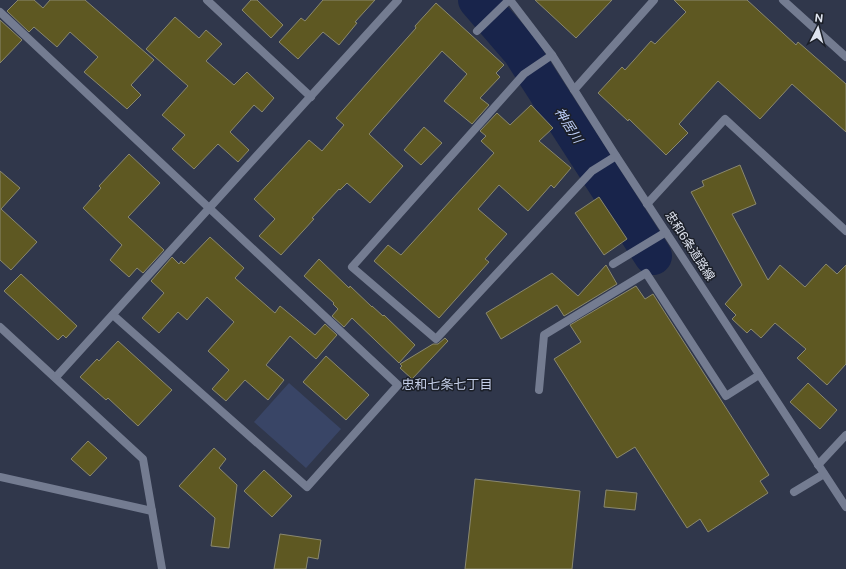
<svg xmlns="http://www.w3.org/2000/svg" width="846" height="569" font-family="'Public Sans','Noto Sans JP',sans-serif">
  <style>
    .green { fill: #394566 }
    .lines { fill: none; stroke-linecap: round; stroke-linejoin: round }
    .river { stroke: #18244b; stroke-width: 38 }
    .building { fill: #5e5822; stroke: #8a886f }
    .service { stroke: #747c91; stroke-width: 8 }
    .minor { stroke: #747c91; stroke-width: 8 }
    .labels { text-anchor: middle; stroke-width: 3; stroke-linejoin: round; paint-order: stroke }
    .street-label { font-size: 12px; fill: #dee3ef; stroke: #1b1f28 }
    .water-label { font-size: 13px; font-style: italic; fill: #bbccf6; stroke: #1b1f28 }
    .neighbourhood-label { font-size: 13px; fill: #c5cfe8; stroke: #1b1f28 }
  </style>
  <rect width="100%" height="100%" fill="#30374b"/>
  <polygon class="green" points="289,383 341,429 306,468 254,422"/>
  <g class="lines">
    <polyline class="river" points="477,0 521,51 653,256"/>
  </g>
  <g class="building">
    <polygon points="18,0 34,0 43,8 50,0 85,0 154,60 131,85 141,95 127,109 84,72 98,57 70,32 57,47 34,27 29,32 7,11"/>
    <polygon points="251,0 257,0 283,25 271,38 242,10"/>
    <polygon points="323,0 375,0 355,22 357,23 339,45 323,32 298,59 279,42 301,18 305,21"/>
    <polygon points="535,0 612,0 576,38"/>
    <polygon points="674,0 747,0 796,45 798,42 846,84 846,132 792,84 760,119 718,81 679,124 688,133 666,155 629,119 628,121 598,93 622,67 625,70 651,41 655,44 686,12"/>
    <polygon points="436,3 504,65 496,73 500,77 480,98 489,105 472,124 444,101 467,74 442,51 369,134 403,166 370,203 347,183 340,190 339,189 312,218 314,219 281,255 259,236 275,219 254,199 309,140 322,151 344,125 336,118 416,28 415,26"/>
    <polygon points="175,17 199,38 206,30 222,44 206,61 234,85 247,72 274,98 262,112 254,105 230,132 249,150 238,162 218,144 194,169 172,149 185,135 162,115 188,86 146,49"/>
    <polygon points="0,20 22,40 0,63"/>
    <polygon points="531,105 553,128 539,141 571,168 554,188 551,185 528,211 499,185 478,209 507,234 485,259 489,262 439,318 374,261 388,245 401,255 494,153 481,141 486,136 480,131 497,113 510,125"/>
    <polygon points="424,127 442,143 421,165 404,150"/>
    <polygon points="129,154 160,183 128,217 164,250 143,273 137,268 129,277 110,260 122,245 83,208 101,188 99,186"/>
    <polygon points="740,165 756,204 732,214 768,280 780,265 805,287 826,264 837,274 846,265 846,364 827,385 797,358 806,349 775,323 761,338 751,329 747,333 732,319 736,315 725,304 742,285 691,192 704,186 702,181"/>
    <polygon points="0,171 20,188 1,209 37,242 11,270 0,260"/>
    <polygon points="599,197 627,239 604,255 575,213"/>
    <polygon points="210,237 244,268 235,278 275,313 280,306 315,335 325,324 337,335 316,359 290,336 266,365 284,380 268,400 245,380 226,401 212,389 229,370 208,351 234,322 207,297 187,320 178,312 159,333 142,318 164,293 151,281 172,257 179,264 181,261 184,264"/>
    <polygon points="319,259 349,288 350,286 372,307 372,306 383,316 384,315 415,345 399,363 352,318 344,327 332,316 338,309 333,304 334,303 304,276"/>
    <polygon points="606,265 617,284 564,316 557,305 501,339 486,313 552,273 578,296"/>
    <polygon points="21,274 77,326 66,338 63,335 58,340 4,291"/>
    <polygon points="636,286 645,299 653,294 769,475 760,481 768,493 708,532 700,519 687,528 635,447 617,458 554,359 581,342 570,325"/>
    <polygon points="445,338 448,341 412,379 400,368 402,366 400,364 433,344 438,344"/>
    <polygon points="118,341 172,390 138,426 108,398 106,400 80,377 97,359 99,361"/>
    <polygon points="326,356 369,395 346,420 303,382"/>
    <polygon points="808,383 837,410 820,429 790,402"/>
    <polygon points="88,441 107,458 90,476 71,459"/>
    <polygon points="214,448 226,459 219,468 237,485 229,548 211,546 215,518 179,486"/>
    <polygon points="264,470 292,496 272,517 244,491"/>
    <polygon points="475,479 580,491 572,569 465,569"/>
    <polygon points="606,490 637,493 635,510 604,507"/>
    <polygon points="280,534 321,540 318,559 308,557 306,569 274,569"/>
  </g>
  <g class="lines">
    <g class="service">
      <polyline points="477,31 509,0"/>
      <polyline points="613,264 666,232"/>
      <polyline points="539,390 544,335 646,273 726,396 759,375"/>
      <polyline points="0,477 152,511"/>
      <polyline points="794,492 824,474"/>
    </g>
    <g class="minor">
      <polyline points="207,0 311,97"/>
      <polyline points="510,0 552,55 616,156 846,507"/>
      <polyline points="783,0 846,57"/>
      <polyline points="0,12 398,385 307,487 113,315"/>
      <polyline points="552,55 524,74 352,267 436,339 592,171 616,156"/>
      <polyline points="574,90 654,0"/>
      <polyline points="647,204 725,119 846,231"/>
      <polyline points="0,327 143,459 162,569"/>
      <polyline points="56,377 398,0"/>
      <polyline points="818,465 846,435"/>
    </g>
  </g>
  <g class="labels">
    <g class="street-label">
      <text transform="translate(690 246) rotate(57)" y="4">忠和6条道路線</text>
    </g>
    <g class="water-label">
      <text transform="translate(569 125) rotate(57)" y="5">神居川</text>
    </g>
    <g class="neighbourhood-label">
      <text x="447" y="389">忠和七条七丁目</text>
    </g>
  </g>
  <g transform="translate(818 28) rotate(6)" stroke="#1b1f28" stroke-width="3" paint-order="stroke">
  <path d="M0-3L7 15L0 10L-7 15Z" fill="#dee3ef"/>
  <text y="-6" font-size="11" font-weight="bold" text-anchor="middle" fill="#dee3ef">N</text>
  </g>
</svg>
